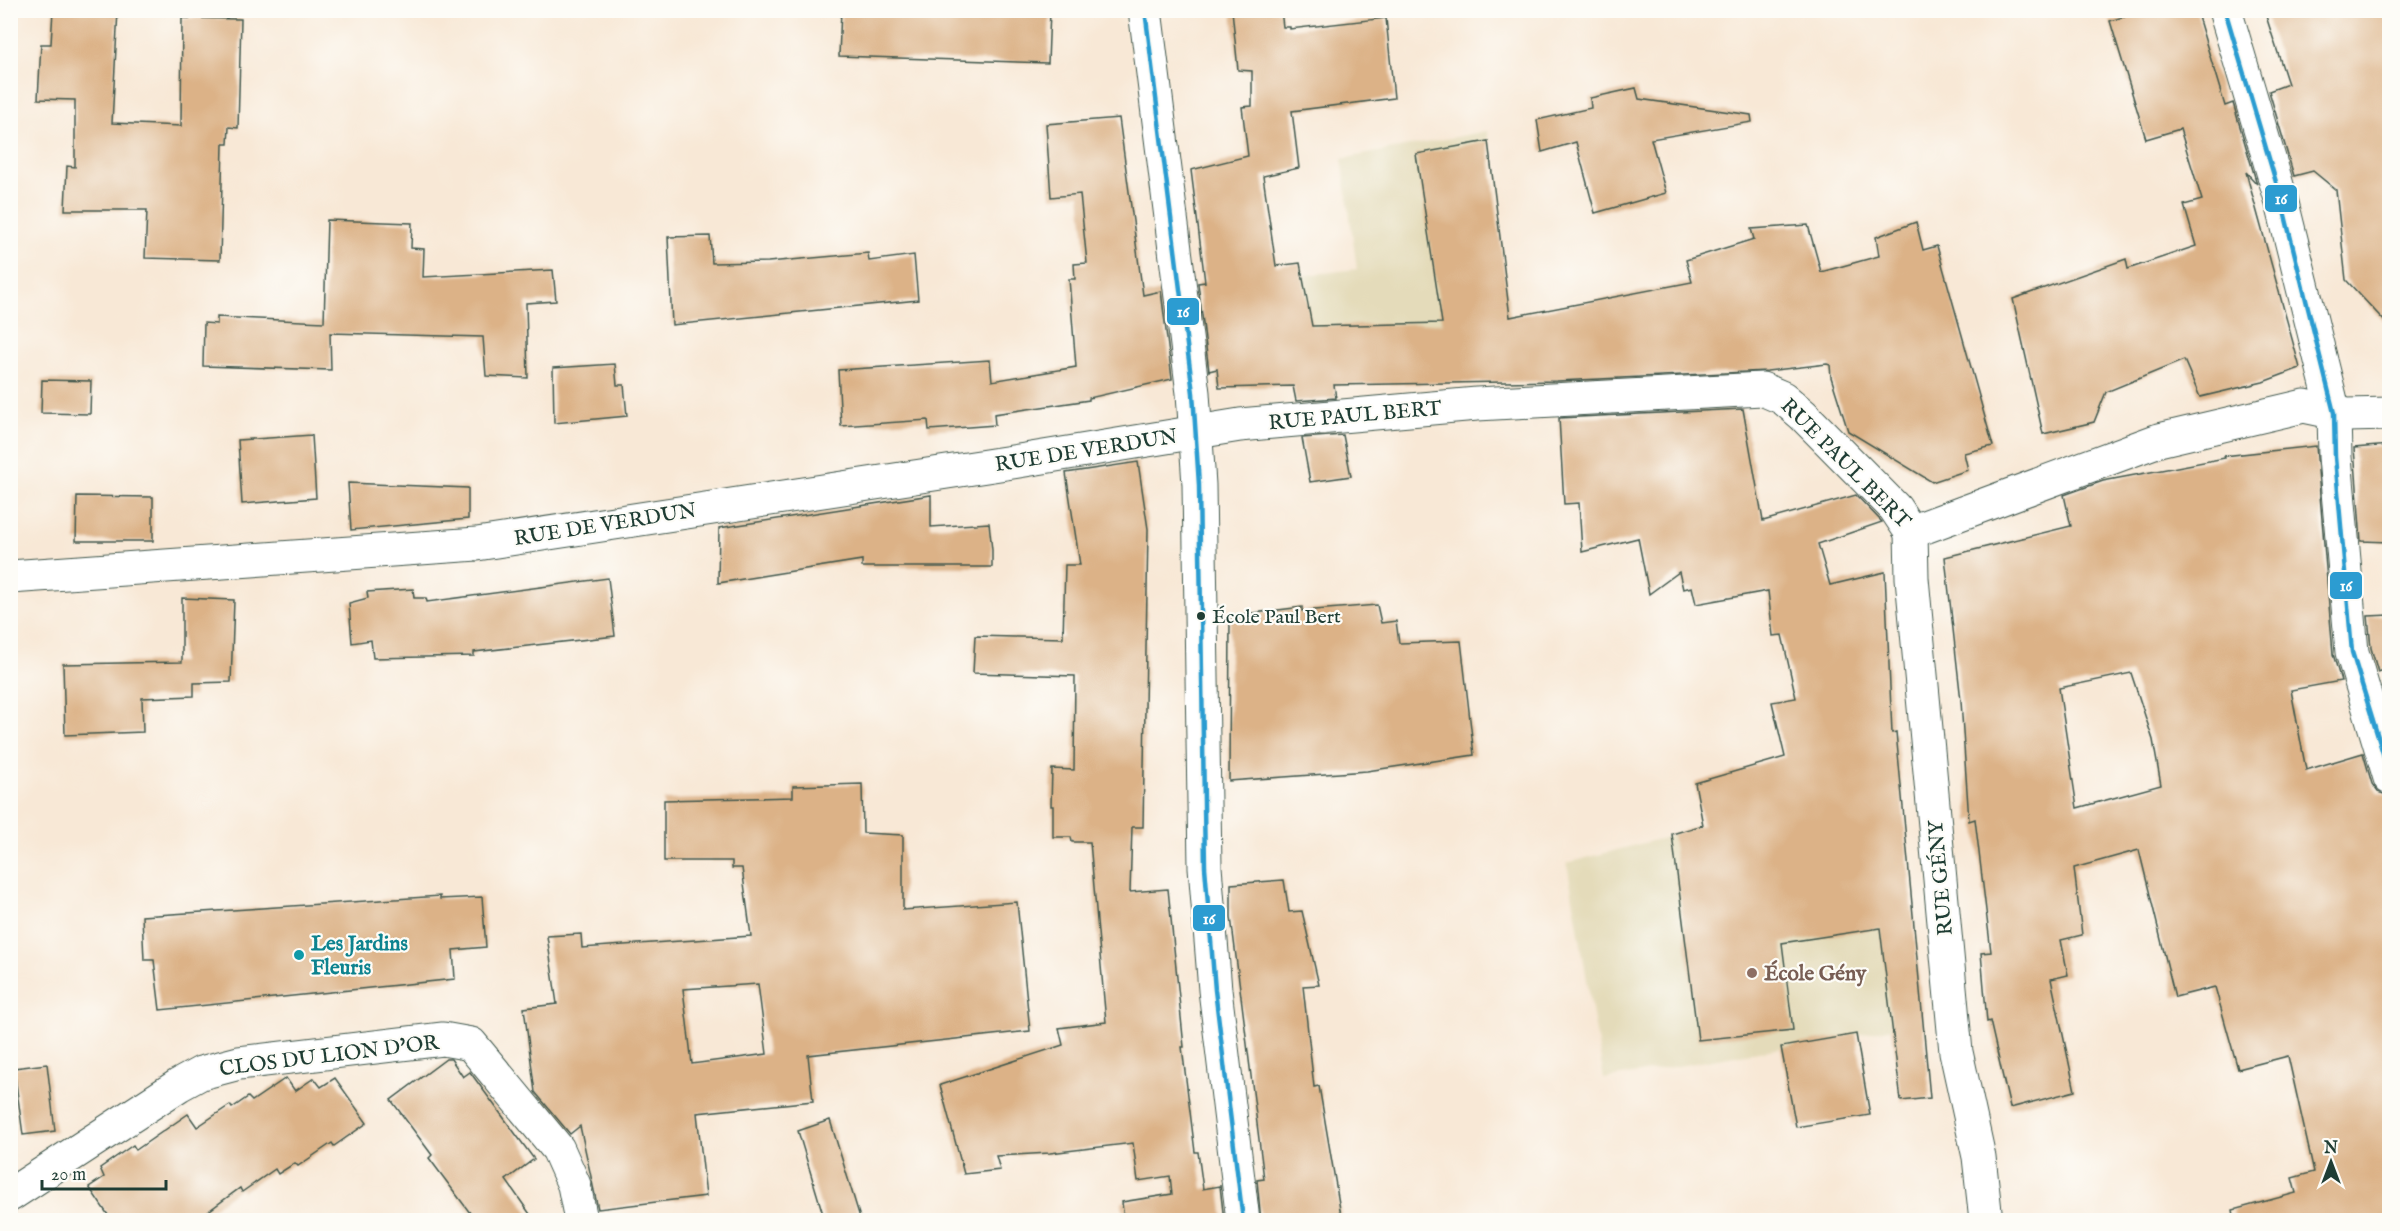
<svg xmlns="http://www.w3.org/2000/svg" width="2400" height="1231" font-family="'IM FELL English',serif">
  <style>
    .built { fill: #e4dbba }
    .building { fill: #dcb287; fill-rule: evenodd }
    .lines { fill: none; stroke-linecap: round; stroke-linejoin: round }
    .minor-casing { stroke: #40574c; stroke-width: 35 }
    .secondary-casing { stroke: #40574c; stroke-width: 35 }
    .minor { stroke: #fff; stroke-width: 33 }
    .secondary { stroke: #fff; stroke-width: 33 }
    .bus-1-casing { stroke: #fdfcf7; stroke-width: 9 }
    .bus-1 { stroke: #2c9cd1; stroke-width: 4.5 }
    .bus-dot { fill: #1f3d34; stroke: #fdfcf7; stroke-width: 2 }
    .culture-dot { fill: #0f9aa8; stroke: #fdfcf7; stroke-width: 2 }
    .education-dot { fill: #8d6e63; stroke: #fdfcf7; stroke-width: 2 }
    .labels { text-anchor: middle; stroke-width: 4.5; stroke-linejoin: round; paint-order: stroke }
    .bus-label { font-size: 20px; fill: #1f3d34; stroke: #fdfcf7; text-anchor: start }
    .street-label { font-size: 21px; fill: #1f3d34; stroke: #fdfcf7 }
    .culture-label { font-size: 21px; font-weight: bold; fill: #0d838f; stroke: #fdfcf7; text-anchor: start }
    .education-label { font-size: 21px; font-weight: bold; fill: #785e54; stroke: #fdfcf7; text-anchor: start }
    .line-badge { stroke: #fdfcf7; stroke-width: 2 }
    .badge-label { font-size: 16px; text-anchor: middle; font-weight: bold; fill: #fff }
  </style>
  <rect width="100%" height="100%" fill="#fdfcf7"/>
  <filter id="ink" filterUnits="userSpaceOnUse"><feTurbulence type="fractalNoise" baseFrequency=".0167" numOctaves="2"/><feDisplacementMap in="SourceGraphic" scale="12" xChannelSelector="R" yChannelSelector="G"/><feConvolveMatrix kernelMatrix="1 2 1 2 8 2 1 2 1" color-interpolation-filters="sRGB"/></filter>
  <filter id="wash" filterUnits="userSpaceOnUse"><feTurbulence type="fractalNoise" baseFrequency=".008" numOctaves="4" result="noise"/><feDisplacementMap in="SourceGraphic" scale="24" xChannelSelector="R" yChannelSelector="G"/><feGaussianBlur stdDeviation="1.35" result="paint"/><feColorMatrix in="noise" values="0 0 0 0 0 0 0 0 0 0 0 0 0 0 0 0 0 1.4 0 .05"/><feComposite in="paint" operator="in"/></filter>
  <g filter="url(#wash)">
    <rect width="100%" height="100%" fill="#f8e8d6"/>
    <g class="built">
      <polygon points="1487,131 1518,380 1219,388 1206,287 1357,269 1342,159"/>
      <polygon points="1763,808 1876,879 1923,1023 1604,1079 1567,863 1671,836 1672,834"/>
    </g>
    <g id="blocks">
      <g class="building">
        <polygon points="53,10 118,10 112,123 181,126 182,18 241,19 238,128 229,127 228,144 223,144 220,260 145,258 147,210 65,210 67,166 75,167 75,100 38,99 41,44 51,44"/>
        <polygon points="841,10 1050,10 1048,63 839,56"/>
        <polygon points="1232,10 1281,10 1283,27 1290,27 1290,29 1386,18 1394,98 1292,111 1299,168 1263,176 1276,266 1300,263 1312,326 1442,323 1416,154 1488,141 1510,317 1692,282 1686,260 1754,239 1751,229 1808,225 1821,272 1879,256 1876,237 1916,222 1923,250 1937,246 1993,446 1964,453 1968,470 1932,482 1848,431 1831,377 1830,365 1827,364 1767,371 1557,381 1334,385 1336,398 1296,401 1293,386 1219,388 1217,369 1209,371 1198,283 1205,282 1191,170 1248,156 1242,107 1252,106 1252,71 1238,70"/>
        <polygon points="2145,10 2196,10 2225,106 2233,103 2257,184 2246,172 2300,368 2263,382 2200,397 2184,360 2106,392 2094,422 2043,434 2013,299 2126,259 2128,269 2196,246 2184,205 2202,200 2180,129 2146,139 2110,21"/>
        <polygon points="2264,10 2390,10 2390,327 2346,280 2336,190 2313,171 2294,176 2269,91 2288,84"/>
        <polygon points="1636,88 1639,99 1751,115 1752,122 1651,139 1666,193 1595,213 1576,142 1542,152 1537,120 1591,108 1590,98"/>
        <polygon points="1119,118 1143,295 1161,291 1172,379 1089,398 1089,400 994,414 995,425 929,430 928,420 841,426 838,370 990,360 992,381 1076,367 1069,279 1075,279 1074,264 1087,263 1080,194 1051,197 1046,124"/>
        <polygon points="327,220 412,223 411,248 424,249 423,277 553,270 556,301 526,303 528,378 486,376 483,337 330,333 331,370 203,366 204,323 217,324 217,317 324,322"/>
        <polygon points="710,236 712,263 768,262 868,253 869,261 914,255 918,300 672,325 668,237"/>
        <polygon points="615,364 617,385 624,385 627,416 554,423 553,368"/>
        <polygon points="42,380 91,381 90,414 41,413"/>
        <polygon points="1743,409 1763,521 1856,495 1882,522 1818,544 1830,585 1885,572 1892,733 1896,732 1930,1098 1901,1101 1880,928 1782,943 1793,1030 1698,1040 1672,834 1703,825 1695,783 1785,757 1772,702 1796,698 1782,635 1773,636 1768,591 1696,604 1692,587 1683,589 1679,572 1649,594 1638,538 1582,552 1579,503 1564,504 1559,418"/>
        <polygon points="312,435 316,498 242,504 238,440"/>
        <polygon points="1343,435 1351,476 1310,482 1302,438"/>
        <polygon points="2390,445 2390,542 2361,541 2354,448"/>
        <path d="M2316 446 2333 654 2341 681 2291 690 2306 770 2363 753 2372 784 2378 792 2390 796V1221H2235L2233 1210 2296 1193 2292 1178 2314 1172 2288 1056 2238 1069 2215 987 2175 997 2139 850 2074 868 2082 935 2061 940 2068 975 2051 979 2075 1091 2010 1108 1990 1021 1987 1022 1981 953 1991 952 1975 819 1969 821 1961 701 1945 557 2071 526 2064 495 2103 481 2225 458 2224 456ZM2131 673 2153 740 2161 785 2077 808 2059 688Z"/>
        <polygon points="1138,462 1148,529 1143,827 1132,827 1130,892 1168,889 1184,1047 1182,1047 1195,1152 1198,1152 1203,1189 1220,1186 1224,1221 1124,1221 1122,1202 1172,1194 1170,1176 1138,1181 1133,1143 1050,1153 996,1156 1000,1170 964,1174 940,1085 1063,1045 1059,1028 1106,1022 1090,842 1072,842 1071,837 1053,837 1053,806 1051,806 1052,769 1074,770 1075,676 973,673 975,636 1063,638 1065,565 1080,565 1066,473"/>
        <polygon points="348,483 468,488 468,519 351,530"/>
        <polygon points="931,495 931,527 989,523 992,550 992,567 862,567 862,560 718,583 719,528"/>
        <polygon points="77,496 153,497 153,541 76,541"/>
        <polygon points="608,578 615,636 474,652 474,656 373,658 371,640 352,643 349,603 368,598 367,592 413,589 414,598 426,598 427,602"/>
        <polygon points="182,598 234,600 231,682 194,683 194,696 142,698 143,732 65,735 63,664 182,662"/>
        <polygon points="1377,605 1381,623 1396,621 1399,643 1461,641 1474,755 1367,771 1229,781 1230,616 1302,607 1302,611"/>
        <polygon points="2390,615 2390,668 2378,672 2371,648 2368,616"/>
        <path d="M862 784 863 833 903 835V910L1017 902 1030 1031 808 1055 813 1101 697 1113 706 1196 598 1209 580 1126 570 1134 535 1092 524 1008 557 1004 547 936 581 934 582 948 751 936 742 868H732V861H664V800L793 797V786ZM758 984 767 1054 692 1064 683 989Z"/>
        <polygon points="1284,880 1289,912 1302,911 1319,985 1303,986 1314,1087 1319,1086 1342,1221 1261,1221 1257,1180 1264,1179 1231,917 1231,884"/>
        <polygon points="440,896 440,899 482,897 486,947 453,950 455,979 160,1010 154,960 144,960 142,916"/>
        <polygon points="1856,1034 1870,1115 1796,1127 1781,1047"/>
        <polygon points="446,1059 451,1059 463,1077 470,1072 534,1159 506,1180 532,1217 502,1221 476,1221 429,1158 432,1155 391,1100"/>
        <polygon points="47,1064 55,1131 23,1135 14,1068"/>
        <polygon points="286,1078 295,1091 314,1078 321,1087 335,1078 367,1123 334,1146 332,1143 298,1166 295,1163 278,1174 275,1169 242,1192 240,1188 195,1221 112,1221 89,1187 104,1177 100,1168 133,1145 136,1150 188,1114 197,1127 230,1105 232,1108 248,1097 252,1101"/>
        <polygon points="830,1120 861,1221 825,1221 798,1131"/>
      </g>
    </g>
  </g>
  <g filter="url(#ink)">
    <use href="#blocks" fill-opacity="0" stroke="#40574c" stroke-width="1.5"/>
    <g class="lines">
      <defs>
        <g id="minor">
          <polyline points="1911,532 1912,578 1956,1052 1979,1157 1986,1220"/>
          <polyline points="1911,532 2159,440 2304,406 2347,415 2390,414"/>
          <polyline points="10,577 477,544 1025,460 1240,425 1477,404 1762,389 1783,398 1803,415 1895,508 1911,532"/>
          <polyline points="10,1195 179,1085 201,1073 239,1063 443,1039 471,1044 558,1149 574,1185 581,1220"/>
        </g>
        <g id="secondary">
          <polyline points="1145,10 1193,393 1199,485 1205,867 1215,990 1243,1220"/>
          <polyline points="2225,10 2281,199 2334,413 2335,457 2352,652 2390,778"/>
        </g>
      </defs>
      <use href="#minor" class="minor-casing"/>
      <use href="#secondary" class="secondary-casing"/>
      <use href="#minor" class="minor"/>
      <use href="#secondary" class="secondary"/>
      <defs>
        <g id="bus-1">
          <polyline points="1145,10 1193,393 1199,485 1205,867 1215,990 1243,1220"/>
          <polyline points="2225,10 2281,199 2334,413 2335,457 2352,652 2390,776"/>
        </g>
      </defs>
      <use href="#bus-1" class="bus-1-casing"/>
      <use href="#bus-1" class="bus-1"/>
    </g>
  </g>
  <circle class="bus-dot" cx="1201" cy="616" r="5"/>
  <circle class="culture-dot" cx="299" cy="955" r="6"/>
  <circle class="education-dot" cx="1752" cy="973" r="6"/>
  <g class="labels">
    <g class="bus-label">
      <text x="1212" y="623">École Paul Bert</text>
    </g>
    <g class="street-label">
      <text transform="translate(1355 415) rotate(-5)" y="7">RUE PAUL BERT</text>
      <text transform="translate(1086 450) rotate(-9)" y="7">RUE DE VERDUN</text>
      <text transform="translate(1846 463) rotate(45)" y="7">RUE PAUL BERT</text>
      <text transform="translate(605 524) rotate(-9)" y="7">RUE DE VERDUN</text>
      <text transform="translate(1940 878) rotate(-95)" y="7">RUE GÉNY</text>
      <text transform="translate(329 1055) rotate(-7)" y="7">CLOS DU LION D'OR</text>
    </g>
    <g class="culture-label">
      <text x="311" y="950">Les Jardins<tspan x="311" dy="24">Fleuris</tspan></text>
    </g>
    <g class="education-label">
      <text x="1764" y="980">École Gény</text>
    </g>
  </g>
  <g class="line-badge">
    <rect x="2264" y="184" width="34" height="29" rx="6" fill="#2c9cd1"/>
    <rect x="1166" y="297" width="34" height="29" rx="6" fill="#2c9cd1"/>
    <rect x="2329" y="571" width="34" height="29" rx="6" fill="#2c9cd1"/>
    <rect x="1192" y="904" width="34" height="28" rx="6" fill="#2c9cd1"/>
  </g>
  <g class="badge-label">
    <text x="2281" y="204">16</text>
    <text x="1183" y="317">16</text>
    <text x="2346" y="591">16</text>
    <text x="1209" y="924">16</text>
  </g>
  <rect width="2400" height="1231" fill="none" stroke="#fdfcf7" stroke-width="36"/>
  <g transform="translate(2331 1162)" stroke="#fdfcf7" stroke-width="4.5" paint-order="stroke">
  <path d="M0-4.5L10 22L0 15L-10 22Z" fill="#1f3d34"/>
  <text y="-9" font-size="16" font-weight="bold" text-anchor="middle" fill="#1f3d34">N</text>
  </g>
  <path d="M42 1180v9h124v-9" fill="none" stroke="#1f3d34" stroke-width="3"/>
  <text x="51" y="1180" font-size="18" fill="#1f3d34" stroke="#fdfcf7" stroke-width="4.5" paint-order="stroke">20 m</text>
</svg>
